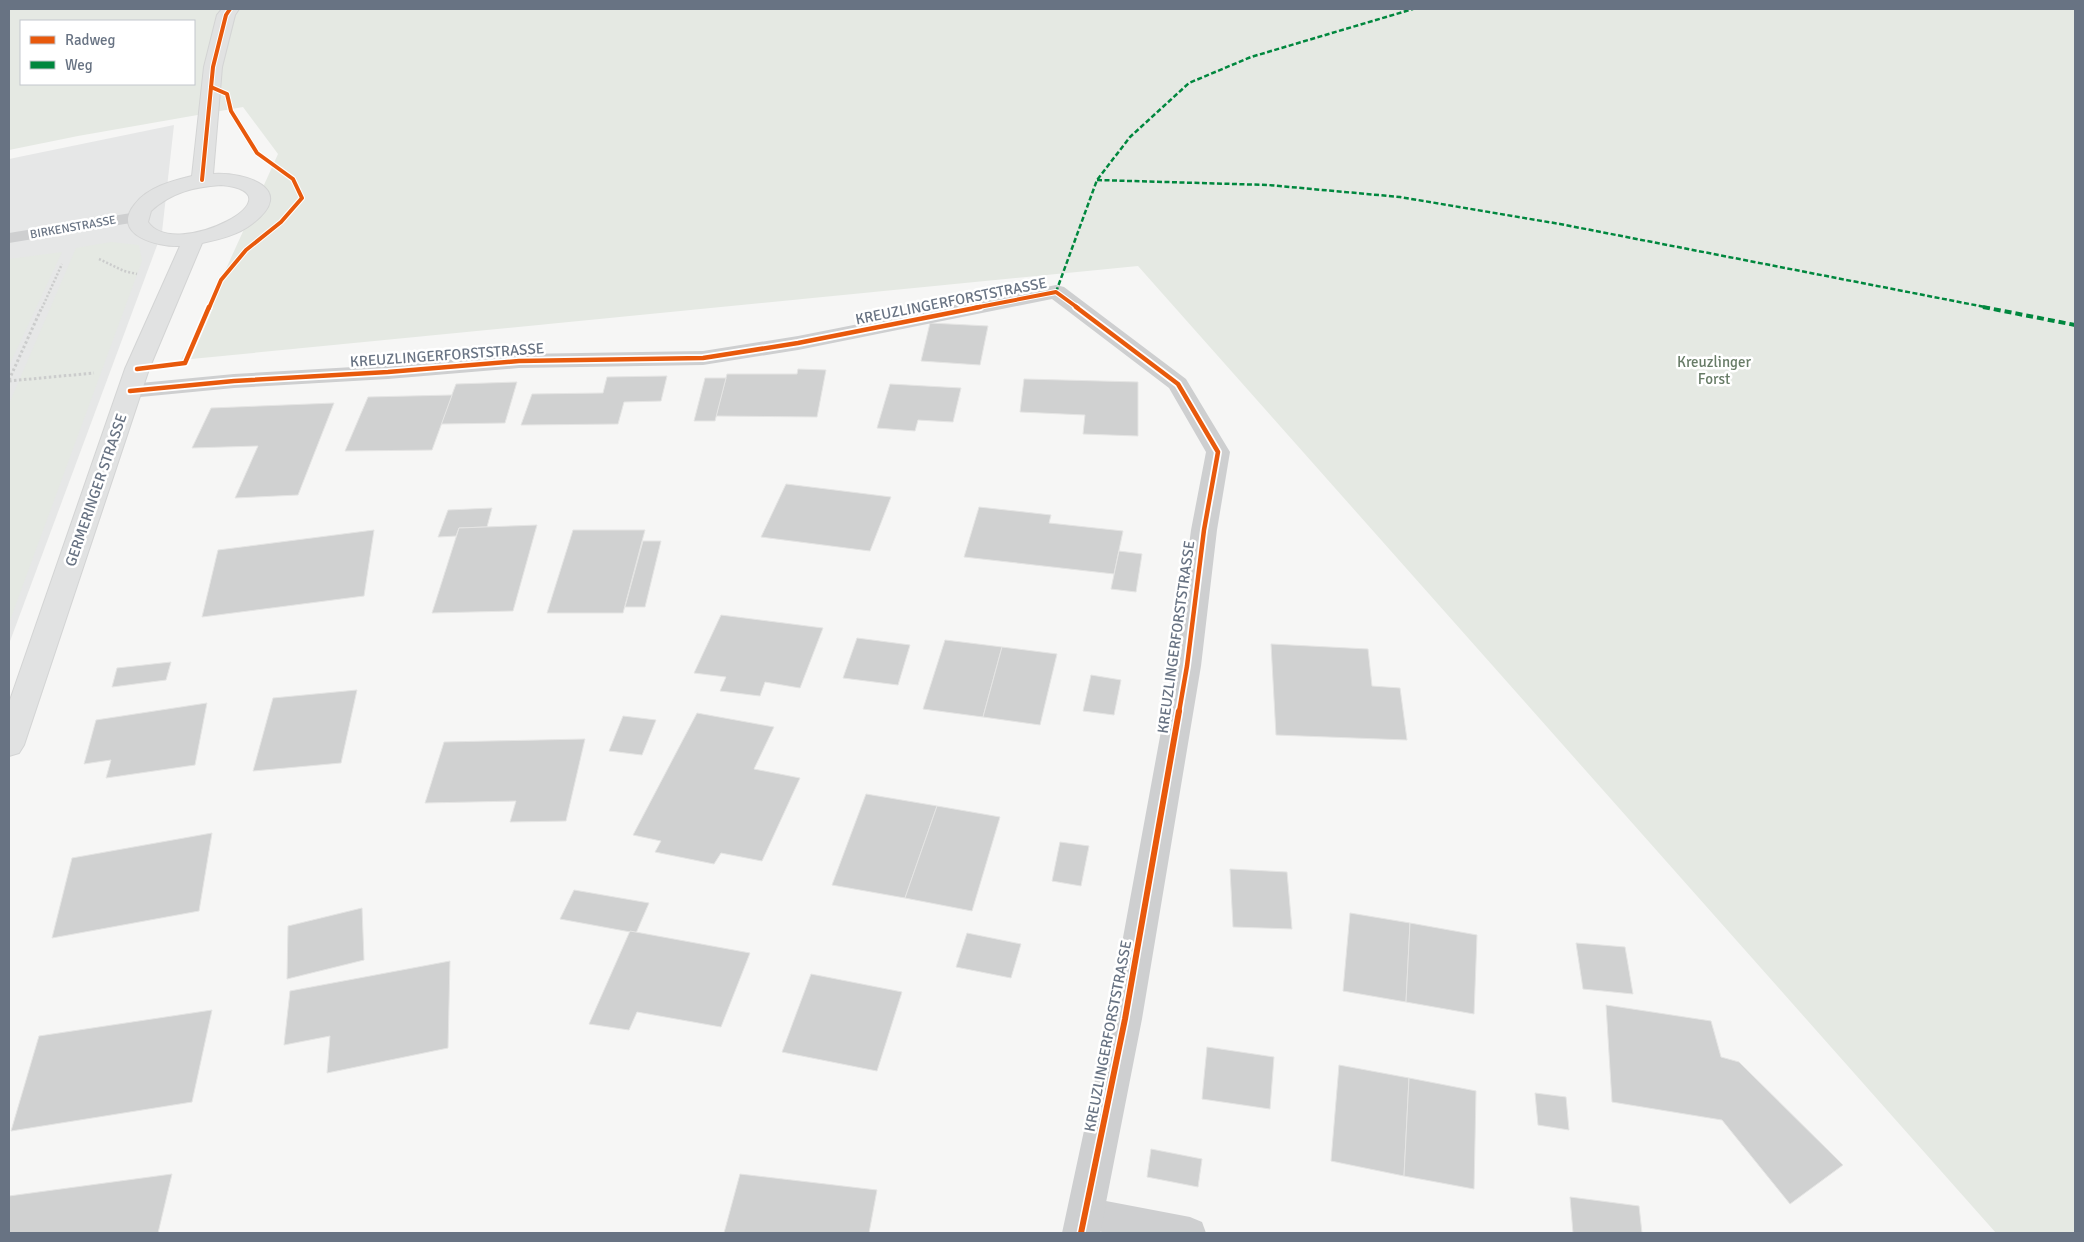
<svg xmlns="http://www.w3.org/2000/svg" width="2084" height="1242" font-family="Signika,sans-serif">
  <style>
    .built { fill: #e6e7e7 }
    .green { fill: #e5e9e3; fill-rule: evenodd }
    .building { fill: #d0d1d1; stroke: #e5e5e4 }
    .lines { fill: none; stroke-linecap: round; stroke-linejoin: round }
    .secondary-casing { stroke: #d3d4d4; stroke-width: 2 }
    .path-far1 { stroke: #cbcccc; stroke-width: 2.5; stroke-dasharray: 2 2; stroke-linecap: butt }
    .path { stroke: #cbcccc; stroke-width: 3; stroke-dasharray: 2.5 2.5; stroke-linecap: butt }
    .lane { fill: #cecfd0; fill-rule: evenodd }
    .street { fill: #cecfd0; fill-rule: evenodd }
    .secondary { fill: #e1e2e2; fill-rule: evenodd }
    .quiet-far1 { stroke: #00873e; stroke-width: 2.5; stroke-dasharray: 5 2.5; stroke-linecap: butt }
    .quiet { stroke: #00873e; stroke-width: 4; stroke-dasharray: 7 4; stroke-linecap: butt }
    .cycleway-far2-casing { stroke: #fff; stroke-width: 6 }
    .cycleway-far1-casing { stroke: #fff; stroke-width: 8 }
    .cycleway-casing { stroke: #fff; stroke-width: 9 }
    .cycleway-far2 { stroke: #e8590c; stroke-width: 4 }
    .cycleway-far1 { stroke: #e8590c; stroke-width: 4.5 }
    .cycleway { stroke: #e8590c; stroke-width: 6 }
    .labels { text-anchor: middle; stroke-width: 5; stroke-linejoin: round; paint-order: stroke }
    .far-street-label { font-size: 12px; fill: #687383; stroke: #fff }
    .street-label { font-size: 15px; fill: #687383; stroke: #fff }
    .park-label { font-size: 15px; fill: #677b66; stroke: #fff }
  </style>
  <rect width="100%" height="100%" fill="#f6f6f5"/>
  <polygon class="built" points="174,125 162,232 9,644 9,159"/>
  <g class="green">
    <path d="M9 9H2075V1233H1996L1138 266 181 360 221 280 278 154 243 107 78 136 9 150ZM21 21H194V84H21Z"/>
    <polygon points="111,242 139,245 142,261 9,623 9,404 76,248"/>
    <polygon points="62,252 10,364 9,364 9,259"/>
  </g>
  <g class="building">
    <polygon points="930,323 988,326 980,365 921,361"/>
    <polygon points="798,369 826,370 817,417 716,416 727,374 797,374"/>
    <polygon points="667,376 661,401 624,402 618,424 521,425 532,394 603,393 607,377"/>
    <polygon points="705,378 726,378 715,421 694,421"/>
    <polygon points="1024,379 1138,382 1138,436 1083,434 1085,415 1020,412"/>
    <polygon points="517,382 505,423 441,424 456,384"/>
    <polygon points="890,384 961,388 953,422 918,420 915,431 877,428"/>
    <polygon points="452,395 432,450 345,451 368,397"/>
    <polygon points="334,403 298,495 235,498 258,446 192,448 211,408"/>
    <polygon points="786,484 891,497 870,551 761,537"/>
    <polygon points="979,507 1051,515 1049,523 1123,531 1114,574 964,557"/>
    <polygon points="492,508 487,527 459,528 456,536 438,537 448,510"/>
    <polygon points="537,525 513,611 432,613 459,528"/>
    <polygon points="374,530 364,596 202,617 218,550"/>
    <polygon points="573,530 645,530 623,613 547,613"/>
    <polygon points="643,541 661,541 645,607 625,607"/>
    <polygon points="1119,551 1142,554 1136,592 1111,589"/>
    <polygon points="721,615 823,628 800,688 765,682 760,696 720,691 726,677 694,673"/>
    <polygon points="857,638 910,645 898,685 843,678"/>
    <polygon points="945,640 1002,647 983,717 923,709"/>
    <polygon points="1271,644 1368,649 1372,686 1400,688 1407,740 1276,735"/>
    <polygon points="1002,647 1057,654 1040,725 983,717"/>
    <polygon points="171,662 166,680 112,687 117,668"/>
    <polygon points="1091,675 1121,680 1114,715 1083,711"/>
    <polygon points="357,690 341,763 253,771 273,698"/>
    <polygon points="207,703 195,765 106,778 111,760 84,764 96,720"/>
    <polygon points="697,713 774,727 754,769 800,778 762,861 721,853 714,864 655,852 661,841 633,835"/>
    <polygon points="623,716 656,720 642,755 609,751"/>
    <polygon points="585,739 566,821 510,822 516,801 425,803 444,742"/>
    <polygon points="866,794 937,806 905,898 832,885"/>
    <polygon points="937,806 1000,817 972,911 905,898"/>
    <polygon points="212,833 199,911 52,938 72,858"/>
    <polygon points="1060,842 1089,846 1081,886 1052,881"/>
    <polygon points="1230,869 1287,872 1292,929 1233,927"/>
    <polygon points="574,890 649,903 636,933 560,919"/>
    <polygon points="362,908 364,960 287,979 288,926"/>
    <polygon points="1350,913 1410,923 1406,1002 1343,991"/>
    <polygon points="1410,923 1477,935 1474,1014 1406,1002"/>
    <polygon points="630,931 750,953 721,1027 637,1012 629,1030 589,1024"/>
    <polygon points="967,933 1021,944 1011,978 956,967"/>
    <polygon points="1576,943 1625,947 1633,994 1583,989"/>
    <polygon points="450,961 448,1048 327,1073 330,1036 284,1045 290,991"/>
    <polygon points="811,974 902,992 877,1071 782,1052"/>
    <polygon points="1606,1005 1711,1021 1721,1057 1739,1062 1843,1165 1790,1204 1722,1120 1612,1102"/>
    <polygon points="212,1010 192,1102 11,1131 39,1036"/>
    <polygon points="1207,1047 1274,1057 1270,1109 1202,1099"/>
    <polygon points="1339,1065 1409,1078 1404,1176 1331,1161"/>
    <polygon points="1409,1078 1476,1091 1474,1189 1404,1176"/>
    <polygon points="1535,1093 1566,1097 1569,1130 1538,1125"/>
    <polygon points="1151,1149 1202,1159 1198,1187 1147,1177"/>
    <polygon points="172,1174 158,1233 9,1233 9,1196"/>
    <polygon points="740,1174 877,1190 869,1233 724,1233"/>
    <polygon points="1570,1197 1639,1206 1642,1233 1573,1233"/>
  </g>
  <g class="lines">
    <defs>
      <path id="secondary" d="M222 9H239L235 15 222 67 213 174C246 172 298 189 252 224 238 235 220 239 202 243L149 369 24 745 19 753 9 756V703L125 369 180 246C158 247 110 235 135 204 148 187 172 181 192 176L204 67 217 15ZM221 185C306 193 175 262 148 222L151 211C172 192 194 187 221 185Z"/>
    </defs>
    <use href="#secondary" class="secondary-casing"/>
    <g class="path-far1">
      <polyline points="99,259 124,271 137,274"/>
      <polyline points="42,308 62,264"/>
    </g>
    <g class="path">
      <polyline points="9,380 42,307"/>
      <polyline points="9,381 94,373"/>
    </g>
    <g class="lane">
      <polygon points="137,212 143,213 146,217 143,221 9,243 9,233"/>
      <polygon points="1085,1197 1190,1217 1202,1222 1206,1233 1108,1233 1085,1229 1074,1224 1069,1213 1074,1202"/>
    </g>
    <polygon class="street" points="1056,285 1064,287 1186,379 1230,452 1217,530 1201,666 1142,1019 1100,1233 1062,1233 1108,1019 1173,666 1191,530 1206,452 1169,388 1052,299 798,350 703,365 519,368 388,379 234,388 130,398 122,396 118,391 122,386 130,384 234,374 388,365 519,354 703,351 798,336"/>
    <use href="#secondary" class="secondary"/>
    <g class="quiet-far1">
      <polyline points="1097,180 1268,185 1400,197 1560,224 1990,308"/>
      <polyline points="1056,292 1097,180 1130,137 1189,83 1251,57 1413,9"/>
    </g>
    <polyline class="quiet" points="1983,307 2075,325"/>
    <defs>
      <g id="cycleway-far2">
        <polyline points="202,180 213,67 226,15 230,9"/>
        <polyline points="209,308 221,280 246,250 281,222 302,198 293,179 257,153 231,111 227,94 211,87"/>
        <polyline points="974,308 1056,292 1078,308"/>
      </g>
      <g id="cycleway-far1">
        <polyline points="1076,307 1178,384 1218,452 1204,530 1187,666 1179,712"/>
        <polyline points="137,369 185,363 209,307"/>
        <polyline points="130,391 234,381 388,372 519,361 703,358 798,343 980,307"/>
      </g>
      <polyline id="cycleway" points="1081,1233 1125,1019 1179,711"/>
    </defs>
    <use href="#cycleway-far2" class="cycleway-far2-casing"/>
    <use href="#cycleway-far1" class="cycleway-far1-casing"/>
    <use href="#cycleway" class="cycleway-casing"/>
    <use href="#cycleway-far2" class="cycleway-far2"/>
    <use href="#cycleway-far1" class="cycleway-far1"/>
    <use href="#cycleway" class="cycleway"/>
  </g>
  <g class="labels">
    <g class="far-street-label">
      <text transform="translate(73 227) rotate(-10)" y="4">BIRKENSTRASSE</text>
    </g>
    <g class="street-label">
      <text transform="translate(951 301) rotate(-11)" y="5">KREUZLINGERFORSTSTRASSE</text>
      <text transform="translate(447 355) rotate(-4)" y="5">KREUZLINGERFORSTSTRASSE</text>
      <text transform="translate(96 490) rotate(-71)" y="5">GERMERINGER STRASSE</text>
      <text transform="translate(1176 637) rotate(-82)" y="5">KREUZLINGERFORSTSTRASSE</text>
      <text transform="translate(1108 1036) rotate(-79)" y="5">KREUZLINGERFORSTSTRASSE</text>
    </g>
    <g class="park-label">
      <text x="1714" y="367">Kreuzlinger<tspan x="1714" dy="17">Forst</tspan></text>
    </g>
  </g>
  <rect width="2084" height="1242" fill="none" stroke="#687383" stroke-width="20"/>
  <rect x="20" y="20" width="175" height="65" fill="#ffffff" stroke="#c3c7cd"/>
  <rect x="30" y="36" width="25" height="8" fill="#e8590c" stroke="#c3c7cd"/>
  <text x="65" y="45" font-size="15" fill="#687383">Radweg</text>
  <rect x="30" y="61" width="25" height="8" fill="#00873e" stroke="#c3c7cd"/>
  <text x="65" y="70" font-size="15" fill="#687383">Weg</text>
</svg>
